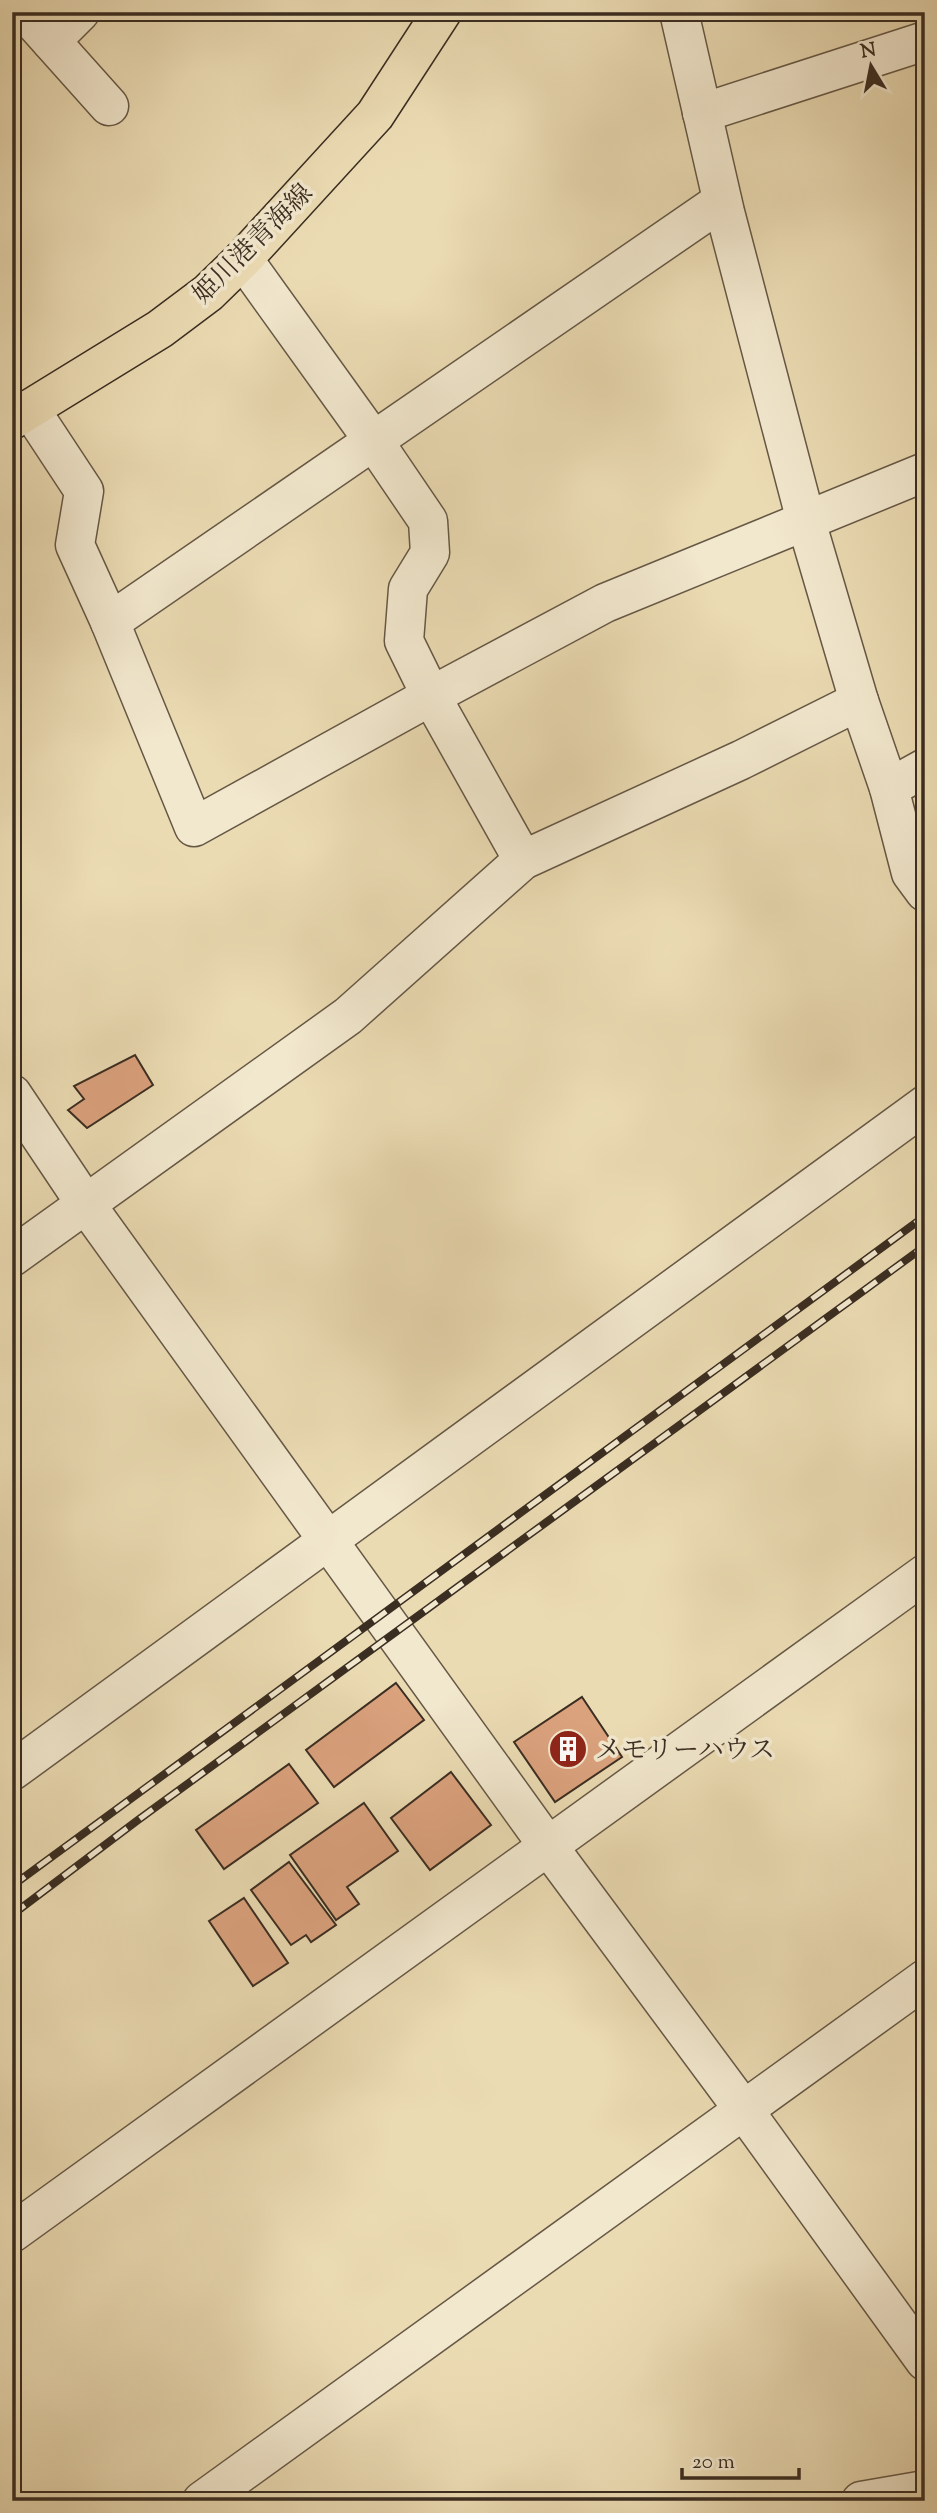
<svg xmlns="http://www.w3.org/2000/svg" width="937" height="2513" font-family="'Sorts Mill Goudy','Noto Serif JP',serif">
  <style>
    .building { fill: #dba27e; stroke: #3a2d21; stroke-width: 2 }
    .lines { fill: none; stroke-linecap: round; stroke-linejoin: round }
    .minor-casing { stroke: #665846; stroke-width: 41 }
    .major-casing { stroke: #3a2d21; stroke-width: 41 }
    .minor { stroke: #f2e8ce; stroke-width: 38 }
    .major { stroke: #ebdbb3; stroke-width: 38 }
    .rail-casing { stroke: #3a2d21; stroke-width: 8 }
    .rail { stroke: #f2e8ce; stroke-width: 5; stroke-dasharray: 16; stroke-linecap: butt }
    .labels { text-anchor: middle; stroke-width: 7; stroke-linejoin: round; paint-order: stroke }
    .street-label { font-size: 26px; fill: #3a2d21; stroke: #f2e8ce }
    .poi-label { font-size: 26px; fill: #3a2d21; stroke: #f2e8ce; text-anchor: start }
  </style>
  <rect width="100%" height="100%" fill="#ebdbb3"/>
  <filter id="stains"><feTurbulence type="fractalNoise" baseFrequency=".00286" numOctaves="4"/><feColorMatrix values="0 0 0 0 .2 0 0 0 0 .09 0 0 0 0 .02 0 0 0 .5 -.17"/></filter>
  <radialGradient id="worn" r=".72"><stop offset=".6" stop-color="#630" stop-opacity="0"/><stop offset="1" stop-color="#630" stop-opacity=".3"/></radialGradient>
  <g class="building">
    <polygon points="135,1055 153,1085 87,1128 68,1110 84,1099 74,1086"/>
    <polygon points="396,1683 424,1720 334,1787 306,1750"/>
    <polygon points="582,1697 622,1757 555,1802 514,1742"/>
    <polygon points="289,1764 318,1803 224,1869 196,1830"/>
    <polygon points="451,1772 491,1825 430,1870 391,1818"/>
    <polygon points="364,1803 398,1851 347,1887 359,1904 336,1920 290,1855"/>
    <polygon points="289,1862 336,1925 311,1942 306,1935 291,1945 251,1890"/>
    <polygon points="244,1898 288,1963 253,1986 209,1921"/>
  </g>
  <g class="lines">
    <defs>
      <g id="minor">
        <polyline points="25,12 109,106"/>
        <polyline points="679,12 725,212 806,521 859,701 889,788 911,873 925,892"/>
        <polyline points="51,41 80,12"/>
        <polyline points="702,113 925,41"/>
        <polyline points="243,259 373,440 428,521 430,553 408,589 404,641 431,696 523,860"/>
        <polyline points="30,409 84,491 75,545 110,622 194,827 431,696 605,603 925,472"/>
        <polyline points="110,622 722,201"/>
        <polyline points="889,788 925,768"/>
        <polyline points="12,1094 85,1203 548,1846 743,2109 925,2361"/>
        <polyline points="12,1257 348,1016 523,860 741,760 859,701"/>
        <polyline points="12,1771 925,1105"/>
        <polyline points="12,2233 925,1574"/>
        <polyline points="202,2501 925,1979"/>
        <polyline points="861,2501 925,2490"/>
      </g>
      <polyline id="major" points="12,420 160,329 208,293 243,259 375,115 442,12"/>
    </defs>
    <use href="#minor" class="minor-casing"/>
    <use href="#major" class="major-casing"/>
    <use href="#minor" class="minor"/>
    <use href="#major" class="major"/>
    <defs>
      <g id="rail">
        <polyline points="12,1886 925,1216"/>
        <polyline points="12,1915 138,1820 925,1246"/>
      </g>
    </defs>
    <use href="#rail" class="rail-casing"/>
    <use href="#rail" class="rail"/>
  </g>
  <defs>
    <symbol id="building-disc" viewBox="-11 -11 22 22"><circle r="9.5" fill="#8f2418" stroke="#f2e8ce"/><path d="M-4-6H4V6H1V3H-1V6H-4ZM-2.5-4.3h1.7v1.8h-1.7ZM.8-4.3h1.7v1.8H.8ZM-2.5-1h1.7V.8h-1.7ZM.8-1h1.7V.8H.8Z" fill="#fff"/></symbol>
  </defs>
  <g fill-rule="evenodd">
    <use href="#building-disc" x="546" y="1727" width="44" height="44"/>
  </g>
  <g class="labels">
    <g class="street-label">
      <text transform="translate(252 243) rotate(-45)" y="9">姫川港青海線</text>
    </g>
    <g class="poi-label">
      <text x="595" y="1758">メモリーハウス</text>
    </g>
  </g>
  <rect width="937" height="2513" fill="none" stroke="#ebdbb3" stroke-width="42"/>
  <rect x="14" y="14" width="909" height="2485" fill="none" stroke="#3a2d21" stroke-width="3.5"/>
  <rect x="21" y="21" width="895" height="2471" fill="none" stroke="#3a2d21" stroke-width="2"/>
  <g transform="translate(871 66) rotate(350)" stroke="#f2e8ce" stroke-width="5" paint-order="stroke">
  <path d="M0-5L12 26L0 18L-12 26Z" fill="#3a2d21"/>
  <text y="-10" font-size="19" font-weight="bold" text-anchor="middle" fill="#3a2d21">N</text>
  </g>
  <path d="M682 2468v10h117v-10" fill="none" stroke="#3a2d21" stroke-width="3.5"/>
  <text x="692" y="2468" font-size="21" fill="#3a2d21" stroke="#f2e8ce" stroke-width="5" paint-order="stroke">20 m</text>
  <rect width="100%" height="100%" filter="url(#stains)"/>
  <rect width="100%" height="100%" fill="url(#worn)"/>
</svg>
